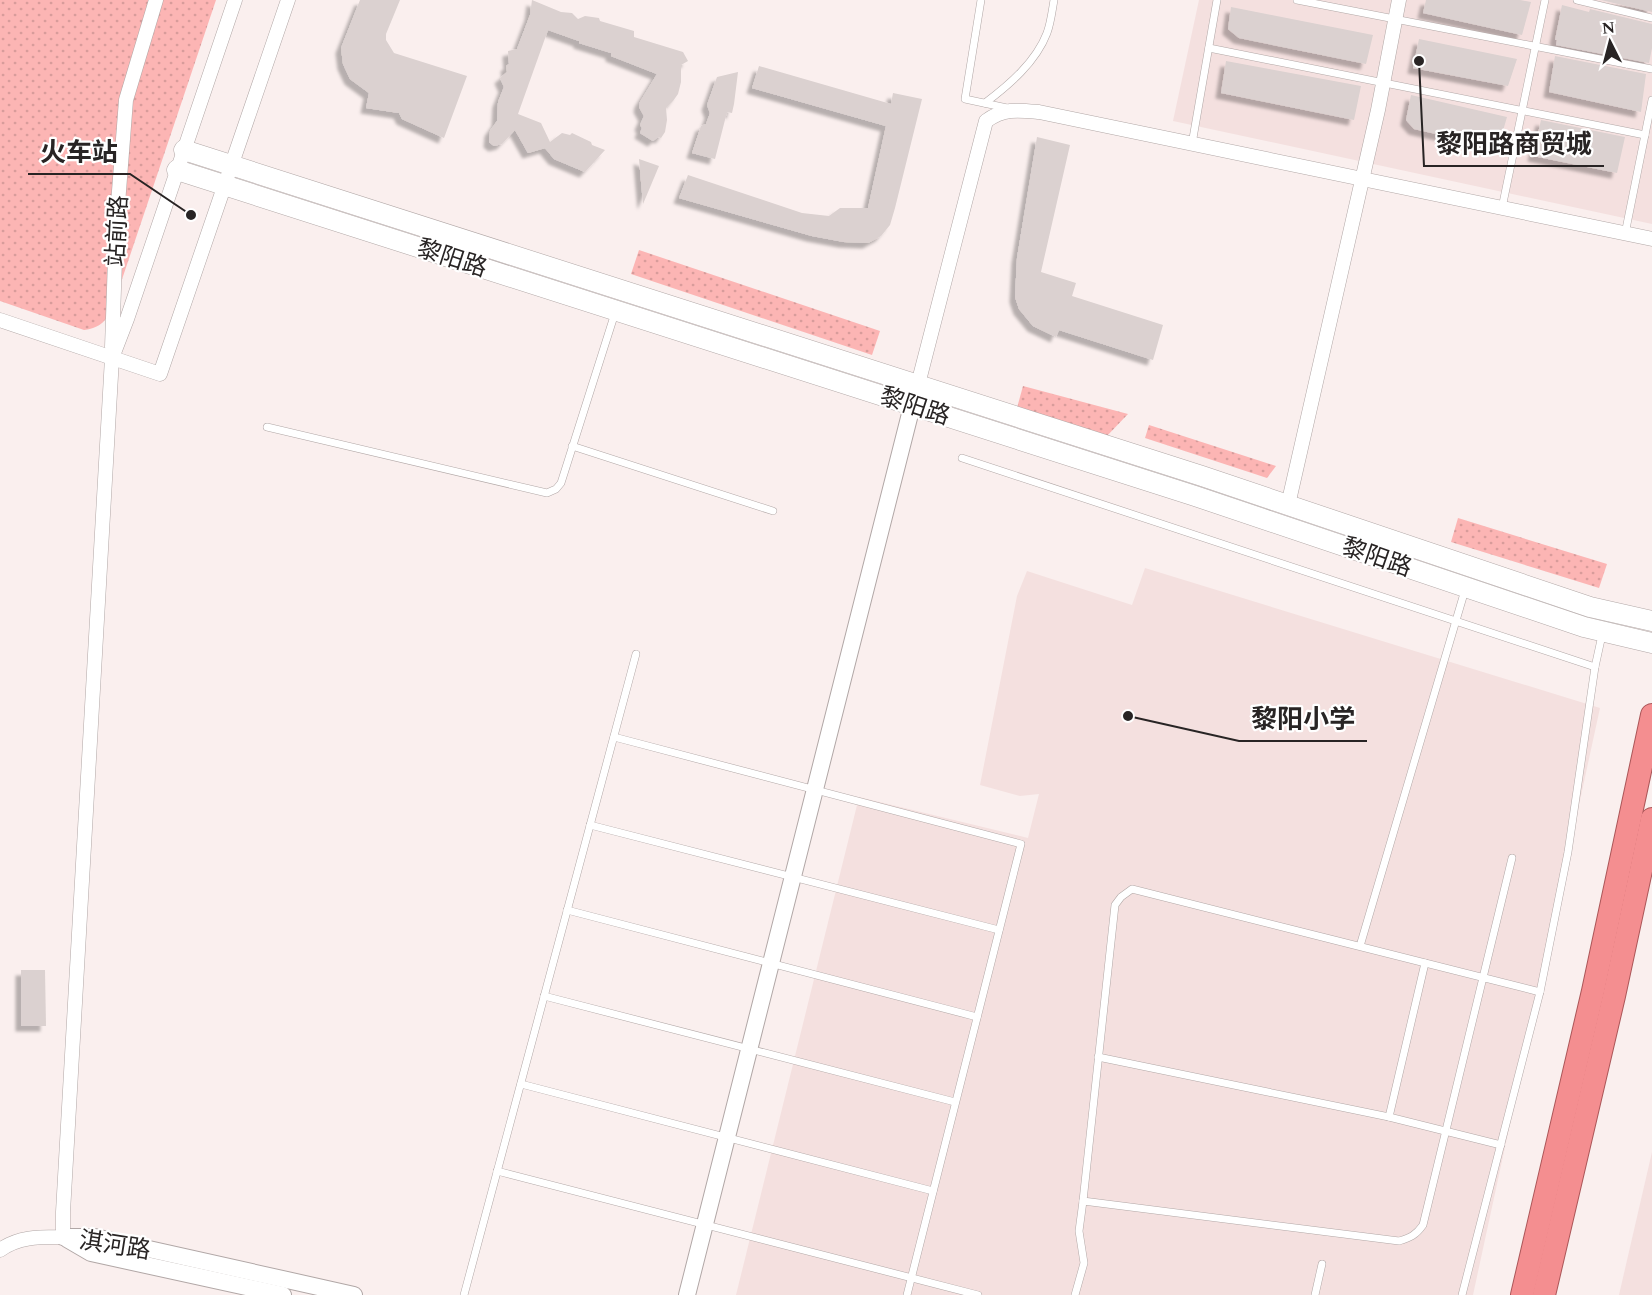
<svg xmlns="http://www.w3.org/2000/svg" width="1652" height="1295" font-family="Spectral,'Noto Sans SC',serif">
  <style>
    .built { fill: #f4e0df }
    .grass { fill: url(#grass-dots) }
    .building { fill: #dbd1d0; filter: url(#shadow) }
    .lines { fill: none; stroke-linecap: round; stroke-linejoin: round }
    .service-casing { stroke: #b1a7a6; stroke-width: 8 }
    .minor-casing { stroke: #b1a7a6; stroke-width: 15 }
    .tertiary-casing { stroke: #b1a7a6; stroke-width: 18 }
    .secondary-casing { stroke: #b1a7a6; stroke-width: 21 }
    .trunk-casing { stroke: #ab5658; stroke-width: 24 }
    .service { stroke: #fff; stroke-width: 7 }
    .minor { stroke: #fff; stroke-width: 14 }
    .tertiary { stroke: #fff; stroke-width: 16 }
    .secondary { stroke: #fff; stroke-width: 20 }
    .trunk { stroke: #f48e90; stroke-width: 22 }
    .labels { text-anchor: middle; stroke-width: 4.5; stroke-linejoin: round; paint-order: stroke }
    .street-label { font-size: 24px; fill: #282424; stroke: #fff }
    .leader { fill: none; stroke: #282424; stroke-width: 2 }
    .callout-dot { fill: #282424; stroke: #fff; stroke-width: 2 }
    .callout-label { font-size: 26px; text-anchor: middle; font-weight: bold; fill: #282424; stroke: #fff; stroke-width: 4.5; stroke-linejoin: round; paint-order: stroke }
  </style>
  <defs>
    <pattern id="grass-dots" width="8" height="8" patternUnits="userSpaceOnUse" patternTransform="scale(1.5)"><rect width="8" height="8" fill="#fcb5b4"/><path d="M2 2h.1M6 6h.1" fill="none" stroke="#d89c9b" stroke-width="1.8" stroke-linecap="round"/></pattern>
    <filter id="shadow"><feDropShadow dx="-5.5" dy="5.5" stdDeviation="1.5" flood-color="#0004"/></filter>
  </defs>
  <rect width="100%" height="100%" fill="#faefee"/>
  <g class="built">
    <polygon points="1199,0 1652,0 1652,224 1173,121"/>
    <polygon points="1145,568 1600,708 1473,1295 736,1295 859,797 1028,838 1039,794 1020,796 980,785 1017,596 1027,571 1132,605"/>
    <polygon points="1652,1152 1652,1295 1619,1295"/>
  </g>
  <g class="grass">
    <path d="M0 0H216L111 312C103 324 98 328 84 330L0 301Z"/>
    <polygon points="639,250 880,331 872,355 631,274"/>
    <polygon points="1023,386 1128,414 1105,438 1015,415"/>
    <polygon points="1149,425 1276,466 1267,478 1145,438"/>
    <polygon points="1458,518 1607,564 1599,588 1451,542"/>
  </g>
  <g class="building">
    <polygon points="360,0 400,0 386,34 386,40 394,53 467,76 444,138 402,119 399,113 366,108 369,93 350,79 343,64 341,48"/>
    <polygon points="532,0 561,12 572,13 578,19 585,16 599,18 600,21 634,31 634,37 683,52 688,61 681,65 681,82 678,94 673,101 666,108 667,120 665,132 661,138 658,137 653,141 640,133 642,128 640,125 644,116 639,107 640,102 657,74 611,56 611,53 579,43 579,41 548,30 518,114 541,123 550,142 562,133 570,135 572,133 591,142 592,145 605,150 585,172 554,159 545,148 528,153 515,130 502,144 494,146 489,142 490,131 497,121 498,102 504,87 500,78 507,72 506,66 509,64 508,51 517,49 530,15"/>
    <polygon points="1426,0 1520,0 1531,2 1522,35 1423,13"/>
    <polygon points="1601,0 1652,0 1652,12"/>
    <polygon points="1562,5 1589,12 1590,9 1652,24 1652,48 1649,63 1556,45 1557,40 1555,40"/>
    <polygon points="1231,7 1373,35 1366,64 1239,38 1228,29"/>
    <polygon points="1419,39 1517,59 1508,86 1413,68"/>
    <polygon points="1555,56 1646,74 1641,112 1549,92"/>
    <polygon points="1226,61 1361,86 1354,120 1221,93"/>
    <polygon points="759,66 891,104 893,93 922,99 895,208 890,225 881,236 868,243 844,242 812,236 679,198 688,175 802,213 829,216 840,208 868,208 886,126 752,88"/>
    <polygon points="738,72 734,104 732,113 727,112 715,159 692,153 701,126 706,124 710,113 707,105 717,77"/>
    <polygon points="1411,95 1507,117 1498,148 1414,129 1406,120"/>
    <polygon points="1541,120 1625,137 1617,173 1533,156"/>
    <polygon points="1037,137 1070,145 1041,272 1076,283 1072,296 1163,325 1153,360 1059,330 1056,337 1033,326 1019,309 1015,297 1017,258"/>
    <polygon points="639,159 659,166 643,204"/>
    <polygon points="21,970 45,970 46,1026 21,1026"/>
  </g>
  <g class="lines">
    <defs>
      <g id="service">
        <polyline points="981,0 965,99 1007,108"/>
        <polyline points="1297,0 1652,69"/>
        <polyline points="1577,0 1652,18"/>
        <polyline points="1209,48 1645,135"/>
        <path d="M985 103C1009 85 1036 62 1047 33 1051 22 1052 11 1054 0"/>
        <polyline points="1192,144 1217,0"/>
        <polyline points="1502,208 1545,0"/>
        <polyline points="1625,234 1652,100"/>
        <polyline points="267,427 547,493 556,489 561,483 615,313"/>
        <polyline points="572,446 773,511"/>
        <polyline points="962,458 1595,667"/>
        <polyline points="614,737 1021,844 907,1295"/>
        <polyline points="590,825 999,930"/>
        <path d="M1512 858 1423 1225C1416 1235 1410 1238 1399 1241L1083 1201 1115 905 1121 897 1132 889C1268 923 1404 958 1540 992"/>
        <polyline points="567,910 977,1017"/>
        <polyline points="1360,946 1465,590"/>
        <polyline points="544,996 955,1102"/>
        <polyline points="1098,1057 1389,1117 1501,1145"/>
        <polyline points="521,1084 933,1191"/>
        <polyline points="1389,1117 1425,963"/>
        <polyline points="497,1171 978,1295"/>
        <polyline points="464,1295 636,654"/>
        <polyline points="1075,1295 1084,1263 1079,1231 1083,1201"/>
        <polyline points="1315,1295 1322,1264"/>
        <polyline points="1462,1295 1540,992 1568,852 1595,667 1602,635"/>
      </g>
      <g id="minor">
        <polyline points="0,320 160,374 288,0"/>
        <polyline points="112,347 116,230 126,100 156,0"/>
        <path d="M916 392 986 121C1004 108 1018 110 1039 112L1652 239"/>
        <polyline points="1288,505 1378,110 1399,0"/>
        <path d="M0 1250C19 1236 41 1237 63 1237V1212L112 358 127 319 235 0"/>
      </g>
      <g id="tertiary">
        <polyline points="63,1237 95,1237 354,1295"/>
        <polyline points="67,1239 91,1253 283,1295"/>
        <polyline points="687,1295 912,406"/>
      </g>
      <g id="secondary">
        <polyline points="184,150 1202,476 1590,607 1652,621"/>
        <polyline points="177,170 1195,496 1584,627 1652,643"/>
      </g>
      <g id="trunk">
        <polyline points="1522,1295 1593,991 1652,715"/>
        <polyline points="1544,1295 1614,996 1652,819"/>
      </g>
    </defs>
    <use href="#service" class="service-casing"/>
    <use href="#minor" class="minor-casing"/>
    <use href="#tertiary" class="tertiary-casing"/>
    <use href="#secondary" class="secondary-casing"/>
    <use href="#trunk" class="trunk-casing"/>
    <use href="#service" class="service"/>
    <use href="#minor" class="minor"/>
    <use href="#tertiary" class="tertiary"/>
    <use href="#secondary" class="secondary"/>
    <use href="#trunk" class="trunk"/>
  </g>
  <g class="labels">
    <g class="street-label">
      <text transform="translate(117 231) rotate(-87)" y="8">站前路</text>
      <text transform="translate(452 258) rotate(18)" y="8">黎阳路</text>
      <text transform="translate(915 406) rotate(18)" y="8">黎阳路</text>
      <text transform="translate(1377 557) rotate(19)" y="8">黎阳路</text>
      <text transform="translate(115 1245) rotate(9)" y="8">淇河路</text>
    </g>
  </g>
  <path class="leader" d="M1419 61L1424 166H1604M191 215L130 174H28M1128 716L1239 741H1367"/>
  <g class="callout-dot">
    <circle cx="1419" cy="61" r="6"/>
    <circle cx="191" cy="215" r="6"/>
    <circle cx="1128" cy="716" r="6"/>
  </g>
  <g class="callout-label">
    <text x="1514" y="153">黎阳路商贸城</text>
    <text x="79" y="161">火车站</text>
    <text x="1303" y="728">黎阳小学</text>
  </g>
  <g transform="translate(1610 42) rotate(354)" stroke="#ffffff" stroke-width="4.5" paint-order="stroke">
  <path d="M0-4.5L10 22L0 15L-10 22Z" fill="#282424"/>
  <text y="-9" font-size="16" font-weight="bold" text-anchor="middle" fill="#282424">N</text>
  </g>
</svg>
